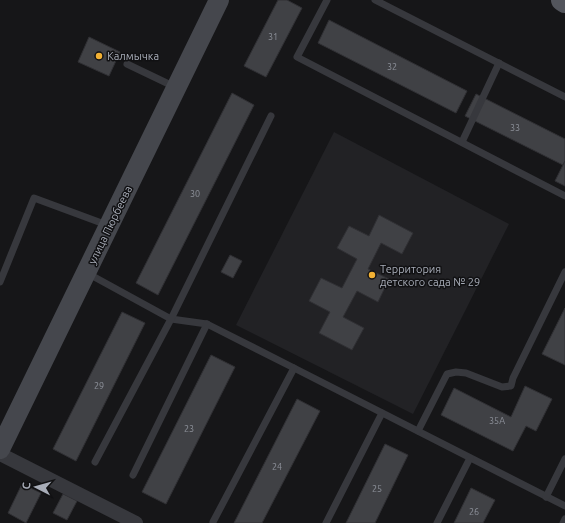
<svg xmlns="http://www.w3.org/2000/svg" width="565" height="523" font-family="Ubuntu,sans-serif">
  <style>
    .built { fill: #222225 }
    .building { fill: #404145; stroke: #303034 }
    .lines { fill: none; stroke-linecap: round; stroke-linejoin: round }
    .lane { stroke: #37383d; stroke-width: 7 }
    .street { stroke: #37383d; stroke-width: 14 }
    .secondary { stroke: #45474d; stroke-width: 20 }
    .primary { stroke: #53555c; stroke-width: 22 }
    .poi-dot { fill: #f2b134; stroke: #111113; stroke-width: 1.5 }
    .labels { text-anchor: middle; stroke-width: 3; stroke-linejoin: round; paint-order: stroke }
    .number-label { font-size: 9px; fill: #8e929b }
    .poi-label { font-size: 11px; fill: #a8adb8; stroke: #111113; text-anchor: start }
    .street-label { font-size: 11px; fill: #a8adb8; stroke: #111113 }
  </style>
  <rect width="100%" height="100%" fill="#161618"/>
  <polygon class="built" points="334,132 509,224 413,414 236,325"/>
  <g class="building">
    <polygon points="278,0 287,0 302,8 266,77 244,66"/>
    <polygon points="329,20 467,91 456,113 318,43"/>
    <polygon points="89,37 120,52 109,76 78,62"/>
    <polygon points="232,93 254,105 158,295 136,283"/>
    <polygon points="476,94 565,139 565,161 563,165 465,116"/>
    <polygon points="565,161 565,186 555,181"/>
    <polygon points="379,215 413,233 402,254 381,243 368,269 389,279 378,302 357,291 343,317 364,328 352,350 319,333 330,312 309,301 321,278 342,288 357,259 337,248 349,226 369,236"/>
    <polygon points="230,255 242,261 233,278 221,272"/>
    <polygon points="565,308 565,365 542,354"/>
    <polygon points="122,312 145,323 76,461 53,449"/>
    <polygon points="211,355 235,367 166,504 142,492"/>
    <polygon points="525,386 552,399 536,431 526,426 513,451 441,415 454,388 511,417"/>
    <polygon points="297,399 320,411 262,523 234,523"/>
    <polygon points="385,444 408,455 375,523 346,523"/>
    <polygon points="22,484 41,493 26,523 8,513"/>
    <polygon points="471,488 495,500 483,523 454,523"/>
    <polygon points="63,494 77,501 67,520 53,513"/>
  </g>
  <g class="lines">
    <g class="lane">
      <polyline points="327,0 297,57 565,196"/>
      <polyline points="375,0 565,97"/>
      <polyline points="127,64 175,87"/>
      <polyline points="462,142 499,63"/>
      <polyline points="87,273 171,319 207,324 294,368 565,506"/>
      <polyline points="0,282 34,198 107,225"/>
      <polyline points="418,431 447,374 456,372 466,373 502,387 511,386 513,378 565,272"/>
      <polyline points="95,462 171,319 271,116"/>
      <polyline points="133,475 207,324"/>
      <polyline points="546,497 565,459"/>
      <polyline points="213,522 294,368"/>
      <polyline points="326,523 382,413"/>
      <polyline points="437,523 470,458"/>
      <polyline points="563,523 565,519"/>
    </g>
    <polyline class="street" points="0,454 136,523"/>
    <polyline class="secondary" points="0,449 219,0"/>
    <polyline class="primary" points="562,0 565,2"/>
  </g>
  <g class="poi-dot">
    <circle cx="99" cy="56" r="4"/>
    <circle cx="372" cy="275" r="4"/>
  </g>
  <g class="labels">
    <g class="number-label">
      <text x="273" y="40">31</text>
      <text x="392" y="70">32</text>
      <text x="515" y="131">33</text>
      <text x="195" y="197">30</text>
      <text x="99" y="389">29</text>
      <text x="497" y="424">35А</text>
      <text x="189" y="432">23</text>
      <text x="277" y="470">24</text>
      <text x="377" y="492">25</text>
      <text x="474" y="515">26</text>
    </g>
    <g class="poi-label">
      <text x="107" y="60">Калмычка</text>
      <text x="380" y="273">Территория<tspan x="380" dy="13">детского сада № 29</tspan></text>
    </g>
    <g class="street-label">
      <text transform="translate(110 225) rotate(-64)" y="4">улица Пюрбеева</text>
    </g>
  </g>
  <g transform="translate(36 487) rotate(276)" stroke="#111113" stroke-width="3" paint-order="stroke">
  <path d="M0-3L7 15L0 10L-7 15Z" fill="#a8adb8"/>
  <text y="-6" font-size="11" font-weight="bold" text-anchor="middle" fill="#a8adb8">С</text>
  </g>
</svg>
